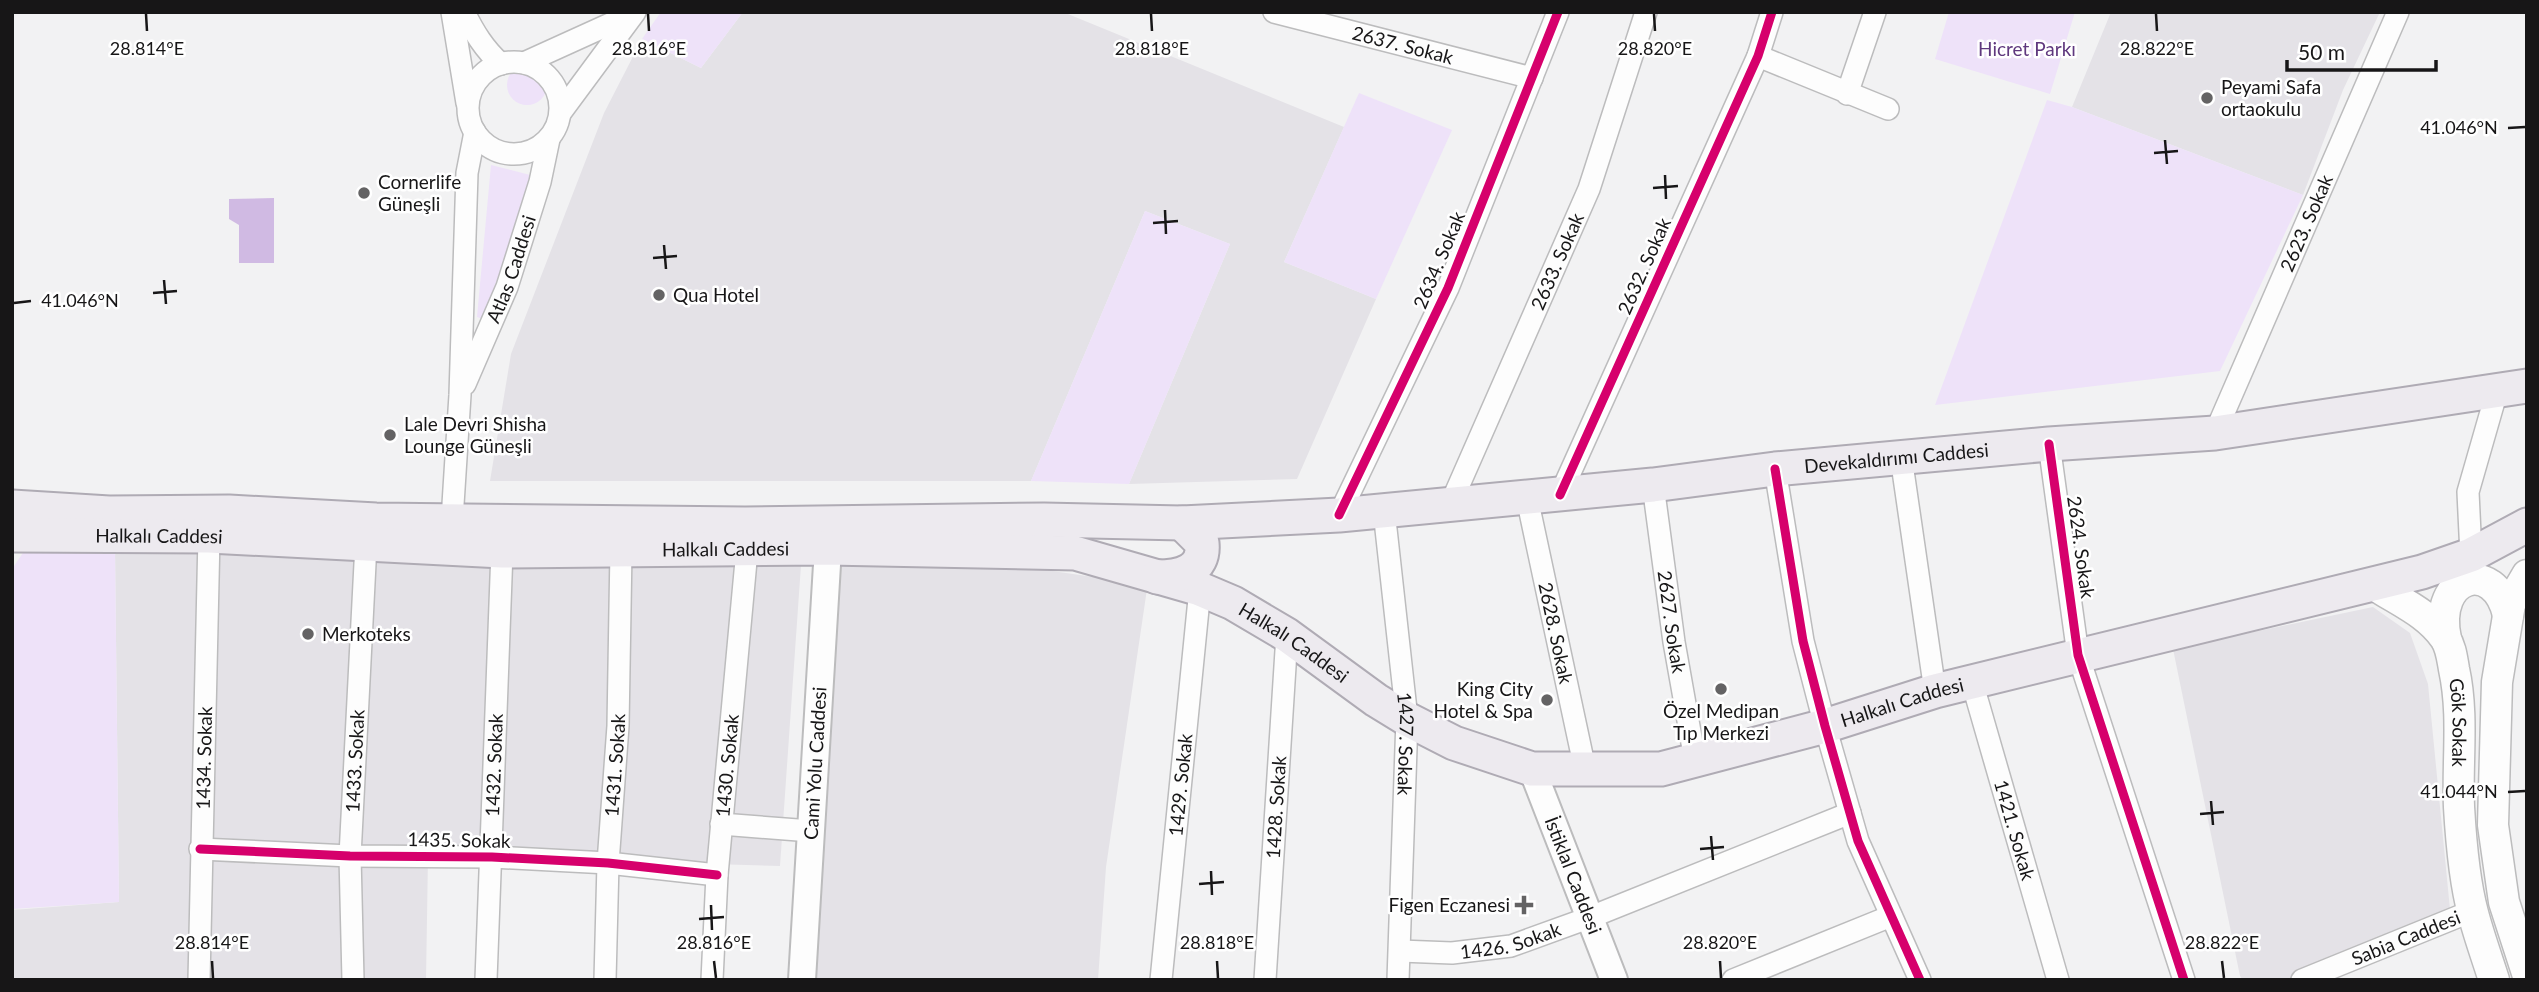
<svg xmlns="http://www.w3.org/2000/svg" width="2539" height="992" font-family="Lato,sans-serif">
  <style>
    .built { fill: #e4e2e7 }
    .green { fill: #eee2f9 }
    .water { fill: #d0bae3 }
    .lines { fill: none; stroke-linecap: round; stroke-linejoin: round }
    .minor-casing { stroke: #bcbcbd; stroke-width: 24 }
    .tertiary-casing { stroke: #bcbcbd; stroke-width: 30 }
    .secondary-casing { stroke: #bcbcbd; stroke-width: 33 }
    .primary-casing { stroke: #afabb4; stroke-width: 37 }
    .minor { stroke: #fdfdfd; stroke-width: 21 }
    .tertiary { stroke: #fdfdfd; stroke-width: 26 }
    .secondary { stroke: #fdfdfd; stroke-width: 30 }
    .primary { stroke: #edeaef; stroke-width: 33 }
    .cycleway-casing { stroke: #fff; stroke-width: 13 }
    .cycleway { stroke: #d6006c; stroke-width: 9 }
    .ticks { fill: none; stroke: #171617; stroke-width: 2.5 }
    .poi-dot { fill: #646364; stroke: #fff; stroke-width: 2.5 }
    .labels { text-anchor: middle; stroke-width: 5; stroke-linejoin: round; paint-order: stroke }
    .street-label { font-size: 19px; fill: #171617; stroke: #fff }
    .park-label { font-size: 19px; fill: #5f387e; stroke: #fff }
    .poi-label { font-size: 19px; fill: #171617; stroke: #fff; text-anchor: start }
    .ticks-label { font-size: 18px; text-anchor: middle; fill: #171617; stroke: #fff; stroke-width: 5; stroke-linejoin: round; paint-order: stroke }
  </style>
  <rect width="100%" height="100%" fill="#f2f2f3"/>
  <g class="built">
    <polygon points="743,12 1063,12 1344,127 1284,262 1376,299 1297,479 1129,484 1230,244 1145,211 1031,481 490,481 511,354 604,113 642,39 701,68"/>
    <polygon points="2111,12 2380,12 2343,90 2303,195 2072,107"/>
    <polygon points="115,550 526,562 801,565 780,866 428,856 426,980 12,980 12,910 119,902"/>
    <polygon points="834,563 1010,565 1128,582 1147,589 1106,867 1098,980 809,980"/>
    <polygon points="2373,607 2410,633 2428,684 2452,930 2331,980 2243,980 2240,976 2173,649"/>
  </g>
  <g class="green">
    <polygon points="661,12 743,12 701,68 642,39"/>
    <polygon points="1949,12 2075,12 2050,94 1935,59"/>
    <circle cx="527" cy="85" r="20"/>
    <polygon points="1359,93 1452,130 1376,299 1284,262"/>
    <polygon points="2047,100 2072,107 2303,195 2220,371 1935,405"/>
    <polygon points="491,165 534,176 483,319 477,317"/>
    <polygon points="1145,211 1230,244 1129,484 1031,481"/>
    <polygon points="27,547 115,550 119,902 12,909 12,569"/>
  </g>
  <polygon class="water" points="274,198 274,263 239,263 239,225 229,219 229,199"/>
  <g class="lines">
    <defs>
      <g id="minor">
        <polyline points="452,12 467,103"/>
        <path d="M464 12C474 32 484 49 501 64"/>
        <path id="s1" d="M1274 12 1532 78"/>
        <polyline points="1758,56 1888,109"/>
        <circle cx="514" cy="108" r="46"/>
        <polyline points="524,63 632,14"/>
        <polyline points="1847,94 1875,12"/>
        <polyline points="561,112 635,12"/>
        <path id="s2" d="M465 384 507 287 540 182 549 139"/>
        <path id="s3" d="M2215 433 2398 12"/>
        <polyline points="2049,444 2078,655 2184,980"/>
        <polyline points="1901,457 1935,691"/>
        <polyline points="1775,469 1803,641 1825,726 1858,841 1920,980"/>
        <path id="s4" d="M1653 485 1674 642 1695 760"/>
        <polyline points="1560,495 1758,56 1772,12"/>
        <path id="s5" d="M1527 498 1585 769"/>
        <path id="s6" d="M1451 503 1589 189 1646 12"/>
        <path id="s7" d="M1384 511 1407 719 1398 980"/>
        <polyline points="1339,515 1448,288 1558,12"/>
        <polyline points="452,520 460,395 467,173 475,132"/>
        <polyline points="2471,555 2468,492 2497,391"/>
        <path id="s8" d="M1972 682 2058 980"/>
        <polyline points="721,824 811,831"/>
        <polyline points="200,849 350,856 492,857 608,863 717,875"/>
        <path id="s9" d="M1400 951 1452 953 1511 946 1591 917 1850 813"/>
        <path id="s10" d="M199 980 209 536"/>
        <path id="s11" d="M353 980 350 856 366 544"/>
        <path id="s12" d="M486 980 502 551"/>
        <path id="s13" d="M605 980 608 863 618 726 621 550"/>
        <path id="s14" d="M712 980 717 875 747 550"/>
        <path id="s15" d="M1161 980 1200 589"/>
        <path id="s16" d="M1265 980 1287 635"/>
        <polyline points="1733,980 1891,916"/>
        <path id="s17" d="M2302 980 2472 911"/>
      </g>
      <g id="tertiary">
        <path id="s18" d="M1532 769 1614 980"/>
        <path id="s19" d="M802 980 828 548"/>
      </g>
      <g id="secondary">
        <polyline points="2527,575 2510,604 2497,682 2493,825 2504,902 2527,973"/>
        <path id="s20" d="M2373 584C2398 601 2427 612 2445 638 2451 647 2452 658 2454 669 2464 715 2457 760 2459 807 2461 841 2464 880 2473 913 2479 936 2487 958 2494 980"/>
        <path d="M2446 639C2432 574 2495 557 2508 615"/>
      </g>
      <g id="primary">
        <path id="s21" d="M12 507 109 513 229 512 376 520 745 524 1044 520 1182 523 1339 515 1653 485 1775 469 2049 444 2215 433 2527 386"/>
        <path id="s22" d="M12 535 209 536 502 551 828 548 1075 553 1200 589 1233 603 1287 635 1376 700 1407 719 1454 743 1532 769H1661L1825 726 1935 691 2422 572 2471 555 2527 525"/>
        <path d="M1157 577C1180 577 1205 571 1202 543L1182 523"/>
      </g>
    </defs>
    <use href="#minor" class="minor-casing"/>
    <use href="#tertiary" class="tertiary-casing"/>
    <use href="#secondary" class="secondary-casing"/>
    <use href="#primary" class="primary-casing"/>
    <use href="#minor" class="minor"/>
    <use href="#tertiary" class="tertiary"/>
    <use href="#secondary" class="secondary"/>
    <use href="#primary" class="primary"/>
    <defs>
      <g id="cycleway">
        <polyline points="2049,444 2078,655 2184,980"/>
        <polyline points="1775,469 1803,641 1825,726 1858,841 1920,980"/>
        <polyline points="1560,495 1758,56 1772,12"/>
        <polyline points="1339,515 1448,288 1558,12"/>
        <polyline points="200,849 350,856 492,857 608,863 717,875"/>
      </g>
    </defs>
    <use href="#cycleway" class="cycleway-casing"/>
    <use href="#cycleway" class="cycleway"/>
  </g>
  <path class="ticks" d="M146 14 147 31M648 14 649 31M1151 14 1152 31M1654 14 1655 31M2156 14 2157 31M2508 128 2525 127M2165 140 2167 164M2154 153 2178 151M1665 175 1666 199M1653 188 1678 186M1165 210 1166 234M1153 223 1178 221M664 245 666 269M653 258 677 256M164 280 166 304M153 293 177 291M14 303 31 301M2508 792 2525 791M2211 801 2213 825M2200 814 2224 812M1711 836 1713 860M1700 849 1724 847M1211 871 1212 895M1199 884 1224 882M711 905 712 930M699 919 724 917M212 961 213 978M714 961 716 978M1217 961 1218 978M1720 961 1721 978M2222 961 2224 978"/>
  <g class="poi-dot">
    <circle cx="2207" cy="98" r="7"/>
    <circle cx="364" cy="193" r="7"/>
    <circle cx="659" cy="295" r="7"/>
    <circle cx="390" cy="435" r="7"/>
    <circle cx="308" cy="634" r="7"/>
    <circle cx="1721" cy="689" r="7"/>
    <circle cx="1547" cy="700" r="7"/>
    <path d="M1520.5 894.5h7v7h7v7h-7v7h-7v-7h-7v-7h7z"/>
  </g>
  <g class="labels">
    <g class="street-label">
      <text dy="7" stroke="none"><textPath href="#s1" startOffset="133">2637. Sokak</textPath></text>
      <text dy="7" stroke="none"><textPath href="#s3" startOffset="229">2623. Sokak</textPath></text>
      <text transform="translate(1439 260) rotate(-67)" y="7">2634. Sokak</text>
      <text dy="7" stroke="none"><textPath href="#s6" startOffset="264">2633. Sokak</textPath></text>
      <text transform="translate(1644 266) rotate(-66)" y="7">2632. Sokak</text>
      <text dy="7" stroke="none"><textPath href="#s2" startOffset="124">Atlas Caddesi</textPath></text>
      <text dy="7" stroke="none"><textPath href="#s21" startOffset="1888">Devekaldırımı Caddesi</textPath></text>
      <text dy="7" stroke="none"><textPath href="#s22" startOffset="147">Halkalı Caddesi</textPath></text>
      <text transform="translate(2081 547) rotate(82)" y="7">2624. Sokak</text>
      <text dy="7" stroke="none"><textPath href="#s22" startOffset="714">Halkalı Caddesi</textPath></text>
      <text dy="7" stroke="none"><textPath href="#s4" startOffset="138">2627. Sokak</textPath></text>
      <text dy="7" stroke="none"><textPath href="#s5" startOffset="138">2628. Sokak</textPath></text>
      <text dy="7" stroke="none"><textPath href="#s22" startOffset="1302">Halkalı Caddesi</textPath></text>
      <text dy="7" stroke="none"><textPath href="#s22" startOffset="1953">Halkalı Caddesi</textPath></text>
      <text dy="7" stroke="none"><textPath href="#s20" startOffset="177">Gök Sokak</textPath></text>
      <text dy="7" stroke="none"><textPath href="#s7" startOffset="234">1427. Sokak</textPath></text>
      <text dy="7" stroke="none"><textPath href="#s10" startOffset="222">1434. Sokak</textPath></text>
      <text dy="7" stroke="none"><textPath href="#s11" startOffset="219">1433. Sokak</textPath></text>
      <text dy="7" stroke="none"><textPath href="#s19" startOffset="217">Cami Yolu Caddesi</textPath></text>
      <text dy="7" stroke="none"><textPath href="#s12" startOffset="215">1432. Sokak</textPath></text>
      <text dy="7" stroke="none"><textPath href="#s13" startOffset="215">1431. Sokak</textPath></text>
      <text dy="7" stroke="none"><textPath href="#s14" startOffset="215">1430. Sokak</textPath></text>
      <text dy="7" stroke="none"><textPath href="#s15" startOffset="196">1429. Sokak</textPath></text>
      <text dy="7" stroke="none"><textPath href="#s16" startOffset="173">1428. Sokak</textPath></text>
      <text dy="7" stroke="none"><textPath href="#s8" startOffset="154">1421. Sokak</textPath></text>
      <text transform="translate(459 840) rotate(1)" y="7">1435. Sokak</text>
      <text dy="7" stroke="none"><textPath href="#s18" startOffset="114">İstiklal Caddesi</textPath></text>
      <text dy="7" stroke="none"><textPath href="#s17" startOffset="112">Sabia Caddesi</textPath></text>
      <text dy="7" stroke="none"><textPath href="#s9" startOffset="112">1426. Sokak</textPath></text>
    </g>
    <g class="park-label">
      <text x="2027" y="56">Hicret Parkı</text>
    </g>
    <g class="poi-label">
      <text x="2221" y="94">Peyami Safa<tspan x="2221" dy="22">ortaokulu</tspan></text>
      <text x="378" y="189">Cornerlife<tspan x="378" dy="22">Güneşli</tspan></text>
      <text x="673" y="302">Qua Hotel</text>
      <text x="404" y="431">Lale Devri Shisha<tspan x="404" dy="22">Lounge Güneşli</tspan></text>
      <text x="322" y="641">Merkoteks</text>
      <text x="1533" y="696" text-anchor="end">King City<tspan x="1533" dy="22">Hotel &amp; Spa</tspan></text>
      <text x="1721" y="718" text-anchor="middle">Özel Medipan<tspan x="1721" dy="22">Tıp Merkezi</tspan></text>
      <text x="1510" y="912" text-anchor="end">Figen Eczanesi</text>
    </g>
  </g>
  <g class="ticks-label">
    <text x="147" y="55">28.814°E</text>
    <text x="649" y="55">28.816°E</text>
    <text x="1152" y="55">28.818°E</text>
    <text x="1655" y="55">28.820°E</text>
    <text x="2157" y="55">28.822°E</text>
    <text x="2459" y="134">41.046°N</text>
    <text x="80" y="307">41.046°N</text>
    <text x="2459" y="798">41.044°N</text>
    <text x="212" y="949">28.814°E</text>
    <text x="714" y="949">28.816°E</text>
    <text x="1217" y="949">28.818°E</text>
    <text x="1720" y="949">28.820°E</text>
    <text x="2222" y="949">28.822°E</text>
  </g>
  <rect width="2539" height="992" fill="none" stroke="#171617" stroke-width="28"/>
  <path d="M2287 60v10h149v-10" fill="none" stroke="#171617" stroke-width="3.5"/>
  <text x="2298" y="60" font-size="21" fill="#171617" stroke="#ffffff" stroke-width="5" paint-order="stroke">50 m</text>
</svg>
